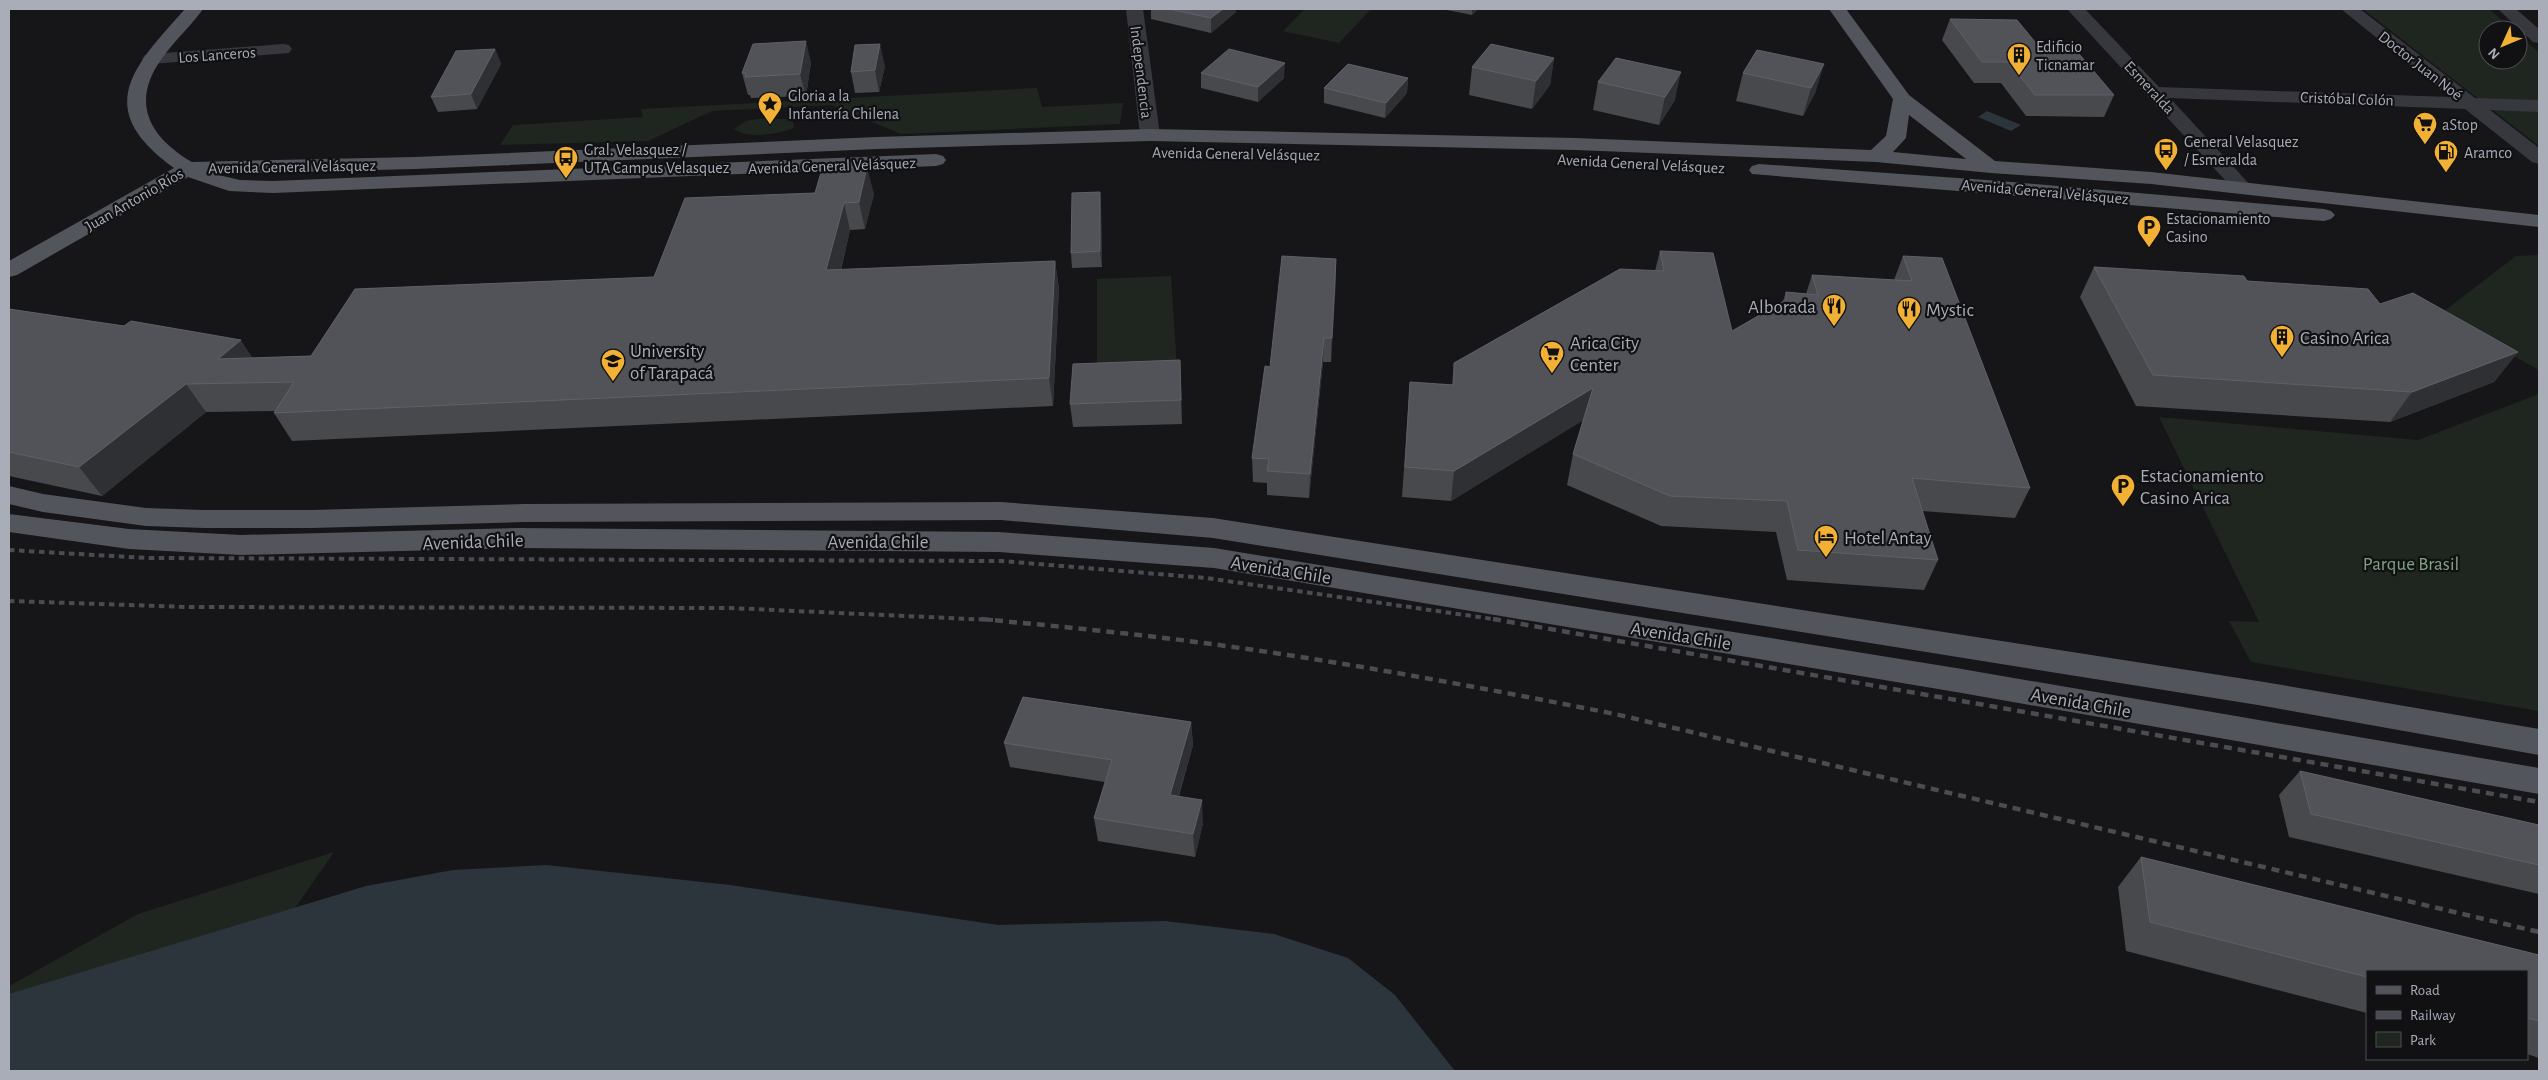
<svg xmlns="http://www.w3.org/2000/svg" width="2548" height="1080" font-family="'Alegreya Sans',sans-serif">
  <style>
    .green { fill: #1e261f }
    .water { fill: #2c353c }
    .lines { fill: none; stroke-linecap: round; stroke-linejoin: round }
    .minor { fill: #37383d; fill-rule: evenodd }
    .major { fill: #53555c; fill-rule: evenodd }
    .rail-far1 { stroke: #4a4c52; stroke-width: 4; stroke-dasharray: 5.5 4.5; stroke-linecap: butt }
    .rail { stroke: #4a4c52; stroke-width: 4.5; stroke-dasharray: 8 6; stroke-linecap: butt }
    .wall { fill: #47494d }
    .shaded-wall { fill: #2f3033 }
    .building { fill: #525359; stroke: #5f6168 }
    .labels { text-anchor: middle; stroke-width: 4.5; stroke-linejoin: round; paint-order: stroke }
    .far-poi-label { font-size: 16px; fill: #a8adb8; stroke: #111113; text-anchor: start }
    .far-street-label { font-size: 16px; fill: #a8adb8; stroke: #111113 }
    .poi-label { font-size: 19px; fill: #a8adb8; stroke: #111113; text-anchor: start }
    .street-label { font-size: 19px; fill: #a8adb8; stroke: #111113 }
    .park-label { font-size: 19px; fill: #7fa381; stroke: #111113 }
  </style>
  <rect width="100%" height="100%" fill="#161618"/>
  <g class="green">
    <polygon points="1305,9 1371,9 1339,43 1283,31"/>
    <polygon points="2363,9 2489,9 2513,30 2488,30 2488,60 2518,60 2518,34 2539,53 2539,146"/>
    <polygon points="1037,88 1042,107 1123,103 1120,124 901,134 831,105 712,111 648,141 500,145 513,125 643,117 641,109"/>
    <path d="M757 119H787L793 122 794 128C777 134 750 140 734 129L746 121Z"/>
    <polygon points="2539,255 2539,370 2439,315 2516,256"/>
    <polygon points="1171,276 1177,368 1097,372 1097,279"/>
    <polygon points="2539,394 2539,711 2251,662 2229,621 2259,622 2159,417 2418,440"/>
    <polygon points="334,852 289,917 1051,1071 9,1071 9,986 138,914"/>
  </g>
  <g class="water">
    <polygon points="1987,111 2021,125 2011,131 1978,117"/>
    <polygon points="546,865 730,885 998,925 1165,921 1274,934 1348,958 1395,995 1455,1071 9,1071 9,994 366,886 453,870"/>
  </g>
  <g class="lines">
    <g class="minor">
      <polygon points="1126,9 1143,9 1160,135 1157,139 1143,139 1140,135"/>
      <polygon points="2067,9 2085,9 2159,87 2450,97 2341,9 2360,9 2475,98 2539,100 2539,112 2490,110 2539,148 2539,164 2532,162 2465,109 2170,98 2253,188 2250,192 2243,194 2236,192"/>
      <polygon points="2498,9 2516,9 2539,29 2539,43 2533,42"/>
      <polygon points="283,44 289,45 292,49 289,53 151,64 145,63 142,59 145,55 151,54"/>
    </g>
    <g class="major">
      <path d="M185 9H203C191 26 175 40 163 57 130 101 148 136 192 162L415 157 877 137 1150 129 1576 138 1871 150 1886 136 1893 99 1829 9H1846L1909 95 1995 161 2151 172 2539 215V227L2151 184 1991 173 1876 162 1576 150 1150 141 877 149 415 169 214 174 240 180 273 181 936 154 943 156 946 160 943 164 936 166 273 193 229 191 188 177 17 275 9 277V261L174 168C92 109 132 68 185 9ZM1909 115 1966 159 1893 152 1906 138Z"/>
      <polygon points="1759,164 2000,181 2324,209 2331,211 2335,215 2331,219 2324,221 1752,174 1749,170 1752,166"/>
      <polygon points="9,486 43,494 146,508 204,510 312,510 524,504 1001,502 1213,518 2258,681 2539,729 2539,755 2258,705 1213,538 1001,520 524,522 312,528 204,528 146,526 43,512 9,504"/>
      <polygon points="9,514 129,529 241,535 518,528 999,532 1214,548 1956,668 2539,768 2539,794 1956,692 1214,568 999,552 518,548 241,555 129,549 9,532"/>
    </g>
    <g class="rail-far1">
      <polyline points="9,550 147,558 1002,561 1206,578 1500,620"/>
      <polyline points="9,601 188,607 730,608 993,620"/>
    </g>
    <g class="rail">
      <path d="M981 619C1034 624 1086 629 1139 635 1298 653 1457 683 1615 714L2539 932"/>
      <polyline points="1493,619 2539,802"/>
    </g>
  </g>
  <g class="wall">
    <polygon points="1151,9 1236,9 1236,12 1211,33 1151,19"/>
    <polygon points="1442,9 1478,9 1472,15"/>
    <polygon points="1950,19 2040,48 2114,95 2104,117 2026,116 2001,83 1974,83 1942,40"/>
    <polygon points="495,49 501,64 477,109 438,112 431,97"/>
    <polygon points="1757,50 1816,91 1803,116 1736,101 1743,73"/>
    <polygon points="1554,58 1550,85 1532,109 1469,95 1472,67"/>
    <polygon points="1616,58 1675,100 1659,125 1593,110 1598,82"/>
    <polygon points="811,62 806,96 751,98 750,95 748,95 742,73"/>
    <polygon points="885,66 879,92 855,93 851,72"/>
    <polygon points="1201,73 1284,78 1258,102 1201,88"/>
    <polygon points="1408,78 1407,93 1385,118 1324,103 1324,88"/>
    <polygon points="815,193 874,194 865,229 850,230 841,270 1055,261 1059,289 1053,406 292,441 274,413 275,411 206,412 102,496 9,476 9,309 253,358 311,356 654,277"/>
    <polygon points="1101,207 1102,267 1072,268 1071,253"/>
    <polygon points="1660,251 1732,331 1783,301 1786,292 1806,294 1812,275 1894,280 1903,256 2030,488 2015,518 1922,511 1938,560 1924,590 1787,580 1776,532 1661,526 1567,485 1573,454 1583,420 1451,501 1402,497 1410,382 1452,385 1454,363 1655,271"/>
    <polygon points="1336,259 1331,362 1323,362 1309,498 1267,495 1267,483 1253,482 1252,458"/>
    <polygon points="2094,267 2247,281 2380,304 2518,352 2494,382 2390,422 2136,406 2080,297"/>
    <polygon points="1180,360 1182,424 1073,427 1070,404"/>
    <polygon points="1191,722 1193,745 1179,796 1203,823 1195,857 1098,841 1094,818 1105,782 1010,767 1004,743"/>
    <polygon points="2300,771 2539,825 2539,894 2289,837 2279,795"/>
    <polygon points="2141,857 2539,955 2539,1058 2527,1054 2527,971 2367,971 2367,1013 2126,951 2118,887"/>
  </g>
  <g class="shaded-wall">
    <polygon points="1223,9 1236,9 1236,12 1211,33 1211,18"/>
    <polygon points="1472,9 1478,9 1472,15"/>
    <polygon points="806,41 811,62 806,96 800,74"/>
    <polygon points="880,44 885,66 879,92 875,70"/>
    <polygon points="495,49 501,64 477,109 471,94"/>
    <polygon points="1554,58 1550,85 1532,109 1536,81"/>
    <polygon points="1285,63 1284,78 1258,102 1258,87"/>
    <polygon points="1824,64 1816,91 1803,116 1811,88"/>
    <polygon points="1681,72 1675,100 1659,125 1665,97"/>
    <polygon points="1408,78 1407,93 1385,118 1386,103"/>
    <polygon points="867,167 874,194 865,229 859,202"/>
    <polygon points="1100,192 1101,207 1102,267 1100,251"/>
    <polygon points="844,203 850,230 834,298 826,270"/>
    <polygon points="1336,259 1336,282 1331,362 1332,338"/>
    <polygon points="1055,261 1059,289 1053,406 1049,378"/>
    <polygon points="1324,338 1323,362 1309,498 1310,474"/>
    <polygon points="241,340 259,368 218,359"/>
    <polygon points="2518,352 2494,382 2390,422 2412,392"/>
    <polygon points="1180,360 1181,384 1182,424 1181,400"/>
    <polygon points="186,384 206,412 102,496 79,467"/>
    <polygon points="1593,388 1587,418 1451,501 1454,471"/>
    <polygon points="1191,722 1193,745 1172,818 1170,795"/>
    <polygon points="1202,800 1203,823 1195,857 1193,834"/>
  </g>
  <g class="building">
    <polygon points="1169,9 1223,9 1211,18"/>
    <polygon points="1950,19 2017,20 2040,48 2074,48 2114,95 2035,95 2009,62 1982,62"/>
    <polygon points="806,41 800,74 745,77 746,73 742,73 753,44"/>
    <polygon points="880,44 875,70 851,72 855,45"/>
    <polygon points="1491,44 1554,58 1536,81 1472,67"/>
    <polygon points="495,49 471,94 431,97 456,51"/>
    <polygon points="1229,49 1285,63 1258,87 1201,73"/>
    <polygon points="1757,50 1824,64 1811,88 1743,73"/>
    <polygon points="1616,58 1681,72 1665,97 1598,82"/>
    <polygon points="1348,64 1408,78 1386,103 1324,88"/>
    <polygon points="867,167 859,202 844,203 826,270 1055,261 1049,378 274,413 294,382 186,384 79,467 9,452 9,309 124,326 131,321 241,340 218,359 311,356 355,289 654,277 685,198 815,193 822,169"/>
    <polygon points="1100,192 1100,251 1071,253 1072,193"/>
    <polygon points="1660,251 1713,253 1732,331 1786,300 1786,292 1818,295 1812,275 1912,281 1903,256 1942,258 2030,488 1912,478 1938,560 1798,550 1787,501 1670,496 1573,454 1593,388 1454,471 1405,467 1410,382 1454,385 1454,363 1620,269 1664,271"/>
    <polygon points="1282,256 1336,259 1332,338 1324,338 1310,474 1267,471 1269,459 1252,458 1265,366 1270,367"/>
    <polygon points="2094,267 2244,276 2247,281 2368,289 2380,304 2413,293 2518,352 2412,392 2153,375"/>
    <polygon points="1180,360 1181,400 1070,404 1073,364"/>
    <polygon points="1023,697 1191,722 1170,795 1202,800 1193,834 1094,818 1112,760 1004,743"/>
    <polygon points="2300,771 2539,825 2539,865 2311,814"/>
    <polygon points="2141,857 2539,955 2539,1021 2527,1018 2527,971 2367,971 2367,977 2150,922"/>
  </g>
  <defs>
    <symbol id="building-pin" viewBox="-11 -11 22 30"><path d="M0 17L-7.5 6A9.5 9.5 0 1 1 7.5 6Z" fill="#f2b134" stroke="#111113"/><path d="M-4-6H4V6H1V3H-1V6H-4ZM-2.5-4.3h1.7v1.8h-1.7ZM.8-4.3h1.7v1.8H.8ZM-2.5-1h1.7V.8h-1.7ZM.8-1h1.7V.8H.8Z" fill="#111"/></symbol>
    <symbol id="sight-pin" viewBox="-11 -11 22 30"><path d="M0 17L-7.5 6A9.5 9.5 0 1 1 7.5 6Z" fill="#f2b134" stroke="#111113"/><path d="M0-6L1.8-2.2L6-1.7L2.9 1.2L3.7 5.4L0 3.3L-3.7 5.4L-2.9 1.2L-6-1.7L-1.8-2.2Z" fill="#111"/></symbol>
    <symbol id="supermarket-pin" viewBox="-11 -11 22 30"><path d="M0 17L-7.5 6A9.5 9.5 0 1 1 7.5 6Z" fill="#f2b134" stroke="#111113"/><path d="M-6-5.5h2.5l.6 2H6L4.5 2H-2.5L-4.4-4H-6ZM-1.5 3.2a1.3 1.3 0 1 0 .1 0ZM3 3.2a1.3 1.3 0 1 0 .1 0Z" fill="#111"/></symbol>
    <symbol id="bus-pin" viewBox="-11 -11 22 30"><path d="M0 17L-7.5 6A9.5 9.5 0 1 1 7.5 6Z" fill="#f2b134" stroke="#111113"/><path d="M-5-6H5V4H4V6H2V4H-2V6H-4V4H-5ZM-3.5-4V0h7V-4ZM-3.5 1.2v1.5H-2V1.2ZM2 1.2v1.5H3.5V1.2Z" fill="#111"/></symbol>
    <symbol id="fuel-pin" viewBox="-11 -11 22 30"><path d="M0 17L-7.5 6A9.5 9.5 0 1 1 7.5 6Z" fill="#f2b134" stroke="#111113"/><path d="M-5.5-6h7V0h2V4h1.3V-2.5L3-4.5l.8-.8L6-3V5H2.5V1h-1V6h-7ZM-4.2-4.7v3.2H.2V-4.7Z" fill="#111"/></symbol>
    <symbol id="parking-pin" viewBox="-11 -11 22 30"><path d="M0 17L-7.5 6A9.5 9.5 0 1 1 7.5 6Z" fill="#f2b134" stroke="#111113"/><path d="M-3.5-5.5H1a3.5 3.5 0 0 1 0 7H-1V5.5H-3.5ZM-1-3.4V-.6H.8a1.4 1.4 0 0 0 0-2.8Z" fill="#111"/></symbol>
    <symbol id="restaurant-pin" viewBox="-11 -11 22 30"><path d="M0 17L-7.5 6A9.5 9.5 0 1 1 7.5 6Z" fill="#f2b134" stroke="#111113"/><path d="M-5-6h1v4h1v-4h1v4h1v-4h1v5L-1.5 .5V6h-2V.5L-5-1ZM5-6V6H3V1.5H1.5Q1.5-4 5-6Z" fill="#111"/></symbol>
    <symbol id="university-pin" viewBox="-11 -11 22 30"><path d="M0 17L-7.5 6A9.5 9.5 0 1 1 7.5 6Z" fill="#f2b134" stroke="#111113"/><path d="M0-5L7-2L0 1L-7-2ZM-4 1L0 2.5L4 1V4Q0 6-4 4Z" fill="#111"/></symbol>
    <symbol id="hotel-pin" viewBox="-11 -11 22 30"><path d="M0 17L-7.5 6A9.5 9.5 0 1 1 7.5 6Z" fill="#f2b134" stroke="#111113"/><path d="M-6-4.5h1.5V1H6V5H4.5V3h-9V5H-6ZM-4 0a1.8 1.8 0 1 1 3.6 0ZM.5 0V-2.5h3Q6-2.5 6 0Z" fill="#111"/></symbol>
  </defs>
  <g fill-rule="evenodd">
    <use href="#building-pin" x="2005" y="41" width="28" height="38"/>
    <use href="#sight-pin" x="756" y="90" width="28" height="38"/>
    <use href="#supermarket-pin" x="2411" y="110" width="28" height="38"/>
    <use href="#bus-pin" x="2152" y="136" width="28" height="38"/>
    <use href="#fuel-pin" x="2432" y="138" width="28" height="38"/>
    <use href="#bus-pin" x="552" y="144" width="28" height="38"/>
    <use href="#parking-pin" x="2135" y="213" width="28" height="38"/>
    <use href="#restaurant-pin" x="1820" y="292" width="28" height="38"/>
    <use href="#restaurant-pin" x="1895" y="295" width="28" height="38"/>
    <use href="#building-pin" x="2268" y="323" width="28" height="38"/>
    <use href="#supermarket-pin" x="1538" y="339" width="28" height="38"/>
    <use href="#university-pin" x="599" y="347" width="28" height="38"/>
    <use href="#parking-pin" x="2109" y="472" width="28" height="38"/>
    <use href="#hotel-pin" x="1812" y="523" width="28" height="38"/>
  </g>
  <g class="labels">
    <g class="far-poi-label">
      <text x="2036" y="52">Edificio<tspan x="2036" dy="18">Ticnamar</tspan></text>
      <text x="788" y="101">Gloria a la<tspan x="788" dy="18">Infantería Chilena</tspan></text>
      <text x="2442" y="130">aStop</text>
      <text x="2184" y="147">General Velasquez<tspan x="2184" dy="18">/ Esmeralda</tspan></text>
      <text x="584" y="155">Gral. Velasquez /<tspan x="584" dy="18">UTA Campus Velasquez</tspan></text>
      <text x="2464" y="158">Aramco</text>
      <text x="2166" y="224">Estacionamiento<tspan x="2166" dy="18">Casino</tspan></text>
    </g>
    <g class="far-street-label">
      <text transform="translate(217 54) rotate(-4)" y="6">Los Lanceros</text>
      <text transform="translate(2421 65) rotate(38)" y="6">Doctor Juan Noé</text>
      <text transform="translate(1142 72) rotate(83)" y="6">Independencia</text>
      <text transform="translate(2150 87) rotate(47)" y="6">Esmeralda</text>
      <text transform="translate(2347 98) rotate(2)" y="6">Cristóbal Colón</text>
      <text transform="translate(1236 153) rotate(1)" y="6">Avenida General Velásquez</text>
      <text transform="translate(1641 163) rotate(3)" y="6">Avenida General Velásquez</text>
      <text transform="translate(832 165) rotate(-2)" y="6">Avenida General Velásquez</text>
      <text transform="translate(292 166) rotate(-1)" y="6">Avenida General Velásquez</text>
      <text transform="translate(2045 191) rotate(5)" y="6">Avenida General Velásquez</text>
      <text transform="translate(134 199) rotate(-30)" y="6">Juan Antonio Ríos</text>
    </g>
    <g class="poi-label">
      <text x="1816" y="313" text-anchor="end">Alborada</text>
      <text x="1926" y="316">Mystic</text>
      <text x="2300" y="344">Casino Arica</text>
      <text x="1570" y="349">Arica City<tspan x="1570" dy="22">Center</tspan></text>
      <text x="630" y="357">University<tspan x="630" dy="22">of Tarapacá</tspan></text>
      <text x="2140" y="482">Estacionamiento<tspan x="2140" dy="22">Casino Arica</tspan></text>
      <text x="1844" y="544">Hotel Antay</text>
    </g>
    <g class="street-label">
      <text transform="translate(473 541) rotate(-2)" y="7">Avenida Chile</text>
      <text x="878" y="548">Avenida Chile</text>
      <text transform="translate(1281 569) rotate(9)" y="7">Avenida Chile</text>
      <text transform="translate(1681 635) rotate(9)" y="7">Avenida Chile</text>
      <text transform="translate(2081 702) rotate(10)" y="7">Avenida Chile</text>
    </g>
    <g class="park-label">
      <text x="2411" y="570">Parque Brasil</text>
    </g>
  </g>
  <rect width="2548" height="1080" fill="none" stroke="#a8adb8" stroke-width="20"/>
  <rect x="2366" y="970" width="162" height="90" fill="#111113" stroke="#4d4f55"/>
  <rect x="2376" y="986" width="25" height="8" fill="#53555c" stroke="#4d4f55"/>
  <text x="2410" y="995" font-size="15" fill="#a8adb8">Road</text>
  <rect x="2376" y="1011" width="25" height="8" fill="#4a4c52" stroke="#4d4f55"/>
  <text x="2410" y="1020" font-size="15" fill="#a8adb8">Railway</text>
  <rect x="2376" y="1032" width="25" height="15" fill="#1e261f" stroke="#4d4f55"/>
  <text x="2410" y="1045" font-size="15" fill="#a8adb8">Park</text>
  <g transform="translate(2503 45) rotate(226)"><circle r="24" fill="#111113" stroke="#4d4f55"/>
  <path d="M0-4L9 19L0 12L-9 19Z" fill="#f2b134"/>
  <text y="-8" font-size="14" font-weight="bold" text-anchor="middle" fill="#a8adb8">N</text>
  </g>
</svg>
